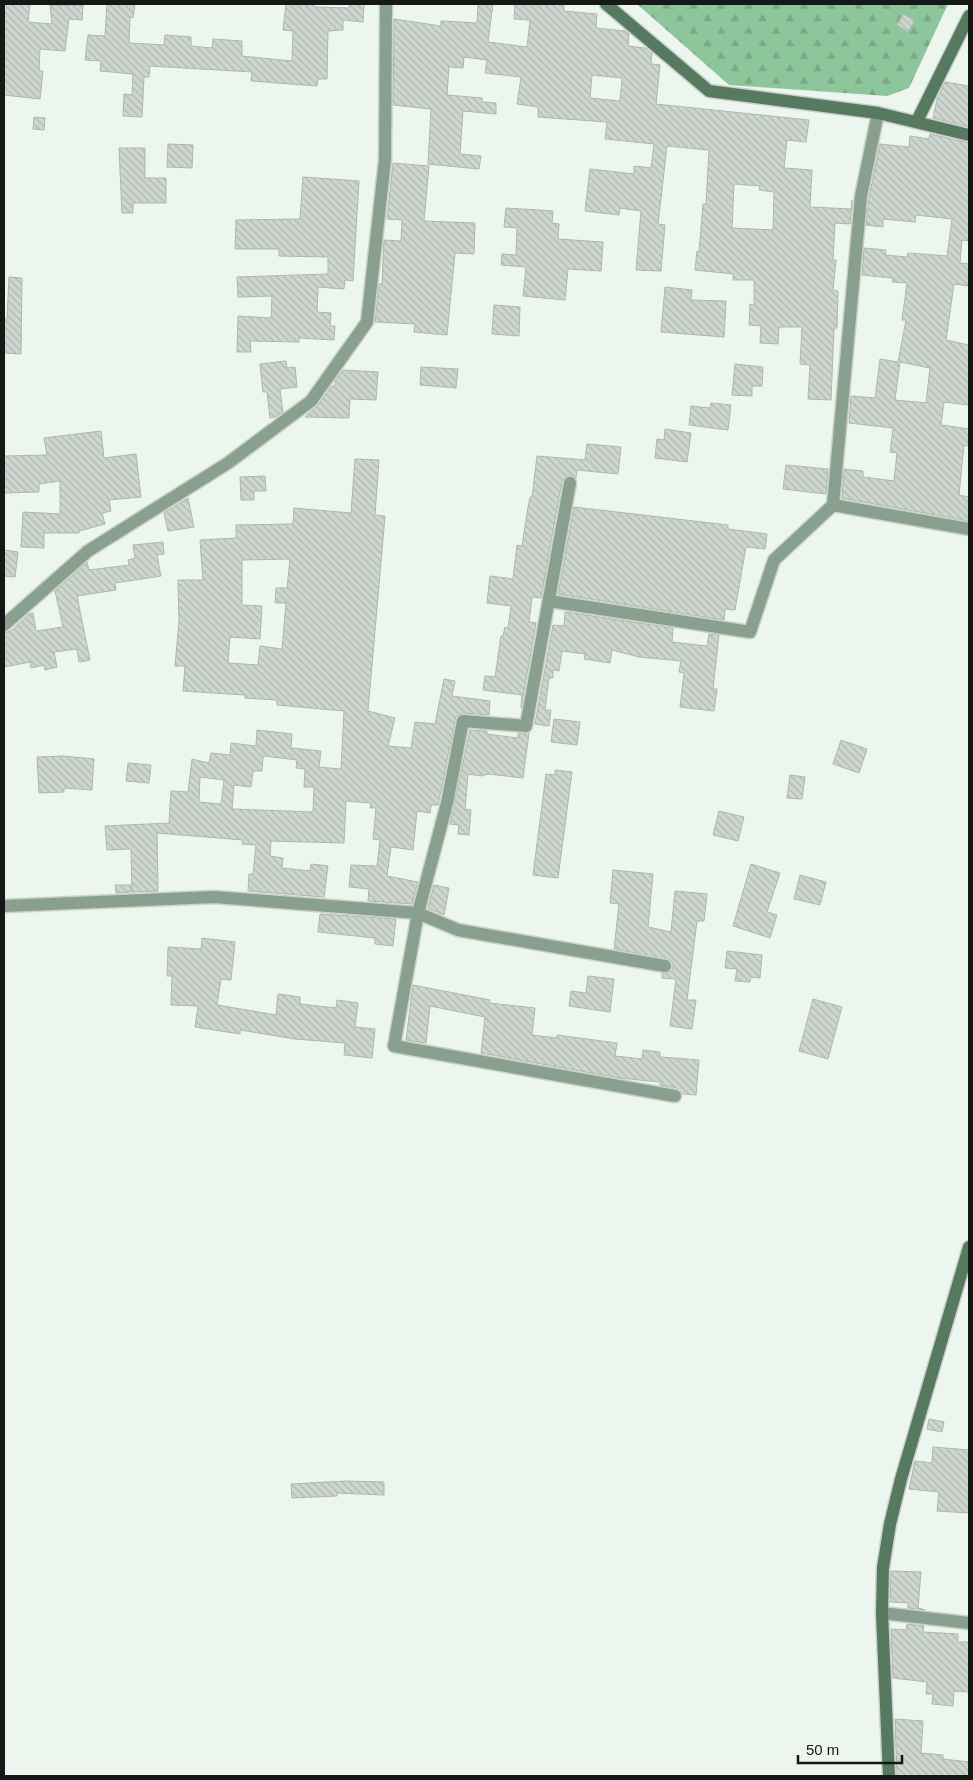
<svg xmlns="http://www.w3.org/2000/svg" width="973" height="1780" font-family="Arial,sans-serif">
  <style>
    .forest { fill: url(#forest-firs) }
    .building { fill: url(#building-back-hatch); stroke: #aeb6b0; fill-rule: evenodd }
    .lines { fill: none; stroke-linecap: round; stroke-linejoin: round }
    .street-casing { stroke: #cad2cb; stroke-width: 15 }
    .secondary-casing { stroke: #cad2cb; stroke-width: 15 }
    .street { stroke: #89a08e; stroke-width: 12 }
    .secondary { stroke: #56795f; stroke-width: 12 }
  </style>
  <defs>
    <pattern id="forest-firs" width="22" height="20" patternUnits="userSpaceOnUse" patternTransform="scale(1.25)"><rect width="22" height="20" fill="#8ec69c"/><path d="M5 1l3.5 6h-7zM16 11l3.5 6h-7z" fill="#7aa986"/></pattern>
    <pattern id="building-back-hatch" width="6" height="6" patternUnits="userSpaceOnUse" patternTransform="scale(1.25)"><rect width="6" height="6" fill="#ced6d0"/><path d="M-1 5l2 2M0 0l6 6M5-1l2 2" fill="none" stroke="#b0b7b2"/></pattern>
  </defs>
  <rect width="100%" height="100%" fill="#ecf5ee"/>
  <polygon class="forest" points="637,4 948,4 909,88 887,96 729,85"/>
  <g class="building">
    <polygon points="4,4 30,4 28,22 52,24 50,5 83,5 82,20 69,19 65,51 40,49 39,71 43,71 40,99 4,95"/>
    <polygon points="107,4 135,4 133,18 130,17 129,43 164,45 165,35 191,37 191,46 212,48 213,39 242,41 242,56 292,61 293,31 283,30 286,4 314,4 314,7 349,8 350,4 364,4 363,22 343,20 343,30 328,31 327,79 318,79 317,86 251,81 252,72 150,66 149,77 144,77 142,117 123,116 124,94 132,95 133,74 100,71 101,61 85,60 88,35 105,36"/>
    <path d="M478 4H493L488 42 527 47 530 20 514 19 515 4H564V11L597 14 596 28 625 31 629 34 628 46 645 48 652 53 651 64 660 65 656 104 809 120 806 142 787 140 784 168 812 170 810 207 852 209V200L850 224 835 223 833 260H836L833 290 838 291 837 328H834L831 400 808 399 810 365 800 364 802 327H779L778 344 760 343 761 326 749 325 750 304 754 305V280H733V274L695 270 697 251 699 252 703 204H706L709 150 667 146 658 224 665 225 661 271 636 270 641 211 620 208 619 215 585 211 590 169 634 174V166L651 168 654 144 605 139 607 122 538 117V107L517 104 521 77 485 73 487 60 464 57 463 68 449 67 447 95 482 98V102L496 103V114L463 111 460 154 481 156 479 169 428 164 431 109 393 105 394 19 441 26V21L477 23ZM592 75 622 78 620 101 590 98ZM734 184 760 186 759 190 774 192 773 230 732 228Z"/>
    <polygon points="903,14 915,20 908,32 897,25"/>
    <polygon points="945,82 969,86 969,127 933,118 937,99"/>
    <polygon points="34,117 45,118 44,130 33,129"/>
    <path d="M930 134 969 143V241L962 240 960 263 969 264V286L954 284 946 340 969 345V405L944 402 941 425 969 429V446L964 445 959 495 969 497V521L842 498 844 469 863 471V477L894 481 897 453 890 452 893 428 849 423 851 396 875 398 880 359 898 362 906 320H902L907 283 892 282 893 278 862 275 864 248 886 250 885 255 907 257 908 253 947 256 952 219 916 215 915 222 883 219V227L866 225 869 197 880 144 909 147 910 136 929 139ZM900 362 930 368 926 403 895 400Z"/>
    <polygon points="168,144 193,145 192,168 167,167"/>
    <polygon points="119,148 145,148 145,178 166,178 166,203 133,203 133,213 122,213"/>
    <polygon points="393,163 429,166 424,221 475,223 474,254 455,253 447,335 414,332 415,324 375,322 379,284 382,284 384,240 401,241 402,220 387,219"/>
    <polygon points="303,177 359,181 353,281 345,280 344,289 318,287 317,312 331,313 330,326 335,326 334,340 299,338 299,342 250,341 251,352 237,352 238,316 271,318 272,296 238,297 237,277 328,274 328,257 279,256 279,249 235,249 236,220 300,219"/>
    <polygon points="506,208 553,211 552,223 559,224 558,239 603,242 601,271 568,269 565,300 523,296 526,267 501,265 502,254 516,255 517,228 504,227"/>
    <polygon points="9,277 22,278 21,354 4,353 4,319 7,319"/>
    <polygon points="665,287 692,290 691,300 726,301 724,337 661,332"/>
    <polygon points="494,305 520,307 519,336 492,334"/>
    <polygon points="286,361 287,368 295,367 297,387 280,389 283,412 276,417 270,418 267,392 263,392 260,364"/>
    <polygon points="735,364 763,367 762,386 752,386 752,396 732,395"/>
    <polygon points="421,367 458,369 456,388 420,385"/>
    <polygon points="343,370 378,372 376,400 350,399 349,418 305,417 317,406 332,386 335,386 335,381"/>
    <polygon points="711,403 731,405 728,430 689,425 691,406 710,408"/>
    <polygon points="665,429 691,433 687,462 655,458 657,439 664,440"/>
    <polygon points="101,431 104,458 136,454 141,497 109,500 111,511 102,513 105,524 79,531 79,533 44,533 44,548 21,547 23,512 60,514 60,481 39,484 39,492 4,493 4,456 47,455 44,438"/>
    <polygon points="587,444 621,447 618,474 577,470 576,478 568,475 562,481 541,598 532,597 529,622 536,623 521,708 522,695 483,690 485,676 495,677 501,636 503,636 505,627 508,628 511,606 487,603 490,576 513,579 517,545 522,546 528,507 530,497 532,497 537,456 585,460"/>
    <path d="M355 459 379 460 375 515 385 516 368 711 395 718 388 746 411 748 415 722 435 724 444 679 455 681 452 696 490 701 489 715 464 713 456 716 438 805H431L430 813 417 811 413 850 391 847 387 876 418 882 412 904 368 901 369 889 349 887 351 865 377 866 380 840 373 839 376 808H370L371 803 346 801 344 843 271 841 270 856 283 858 282 868 310 871 311 864 328 866 324 897 248 891 249 874H253L256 845 242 844 243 840 157 833 158 891 132 892 131 849 107 850 105 826 169 823 171 791 188 792 192 759 209 763 211 753 230 755 231 743 256 746 257 730 292 734 291 748 321 751 319 767 341 769 344 711 277 705V700L245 698V695L183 691 185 666H175L179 622 178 580H203L200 540 236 538V525L293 524 294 508 351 513ZM290 559 287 588H276L275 603H286L282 649 260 646 258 665 228 663 230 637 260 639 262 606 242 605V560ZM263 756 297 760 296 768 305 769 304 787H314L313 812 232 809 234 785 251 787 253 771H262ZM200 777 224 780 221 804 199 802Z"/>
    <polygon points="786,465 828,469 826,494 783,489"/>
    <polygon points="265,476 266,491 254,491 254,500 241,500 240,477"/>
    <polygon points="188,498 194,527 168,531 164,513"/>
    <polygon points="574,507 728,525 728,529 767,534 765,549 746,547 735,610 725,609 724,620 558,594"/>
    <polygon points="163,542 164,554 157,555 161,576 115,583 116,590 77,596 90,660 79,662 77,649 54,652 57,667 45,670 44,665 31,668 30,662 4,667 4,633 11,631 29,614 33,613 36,631 63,627 55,591 87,562 89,570 129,565 128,560 135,558 133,545"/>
    <polygon points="4,550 18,552 15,577 4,576"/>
    <polygon points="565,612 673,628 672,642 707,646 709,634 719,635 713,689 717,689 714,711 680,707 684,673 679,672 681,661 639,657 612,650 610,663 584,659 585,654 562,651 559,671 553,670 553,678 549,678 545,710 551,710 549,726 535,724 553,625 564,626"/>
    <polygon points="554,719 580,722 577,745 551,742"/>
    <polygon points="470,730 487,731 487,734 518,738 518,734 529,733 523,778 488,774 481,776 468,774 465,809 471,810 469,835 458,834 459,825 450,824"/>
    <polygon points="841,740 867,749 859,773 833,764"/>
    <polygon points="63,756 94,759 92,790 64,788 64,792 39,793 37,757"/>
    <polygon points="128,763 151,765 149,783 126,781"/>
    <polygon points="555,770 572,772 558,878 533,875 546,774 555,775"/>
    <polygon points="790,775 805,777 802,799 787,798"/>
    <polygon points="719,811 744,817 738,841 713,835"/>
    <polygon points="751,864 780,873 767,912 777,915 770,938 733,926"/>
    <polygon points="613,870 653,874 648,927 671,932 675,891 707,894 704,921 697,921 687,1000 696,1000 692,1029 670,1026 676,979 662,978 662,974 672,971 673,964 671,960 614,949 619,904 610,903"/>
    <polygon points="800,875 826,882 820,905 794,899"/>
    <polygon points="115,885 131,885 131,892 116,893"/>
    <polygon points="434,885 449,888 444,915 428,908"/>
    <polygon points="320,914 396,919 393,946 375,944 375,938 318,932"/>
    <polygon points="202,938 235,942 231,980 221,979 217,1005 276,1015 278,994 300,997 300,1004 336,1008 337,1000 358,1003 355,1027 375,1029 372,1058 344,1055 345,1043 295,1039 240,1030 240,1034 195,1027 198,1006 171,1005 172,976 167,976 168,947 201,949"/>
    <polygon points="727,951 762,955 760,978 751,977 750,982 735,981 737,969 725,968"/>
    <polygon points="588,976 614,979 610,1012 569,1006 571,991 586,993"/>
    <polygon points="413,985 490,1000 489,1003 535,1008 532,1035 557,1038 557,1035 617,1043 615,1056 642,1059 643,1050 660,1052 660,1057 699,1060 696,1095 683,1094 677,1088 660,1085 660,1082 619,1078 481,1053 485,1017 430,1006 426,1043 406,1040"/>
    <polygon points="813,999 842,1007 828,1059 799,1051"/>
    <polygon points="929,1419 944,1422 942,1432 927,1429"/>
    <polygon points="933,1447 969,1450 969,1513 937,1511 939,1492 909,1489 915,1461 932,1463"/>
    <polygon points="346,1481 384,1482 384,1495 337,1493 337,1496 292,1498 291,1484"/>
    <polygon points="891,1571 921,1572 918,1608 925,1610 908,1608 908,1603 890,1602"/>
    <polygon points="907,1624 924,1626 923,1632 958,1634 958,1642 969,1642 969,1692 954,1691 953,1706 932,1704 933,1694 926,1694 927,1682 893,1678 891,1629 906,1630"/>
    <polygon points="895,1719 923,1721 921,1753 943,1755 943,1759 969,1762 969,1776 897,1776"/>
  </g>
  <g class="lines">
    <defs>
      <g id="street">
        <polyline points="570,483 526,726 463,721 447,803 418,913 394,1046 675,1096"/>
        <polyline points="833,505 861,196 878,113"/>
        <polyline points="549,601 750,632 774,560 833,505 969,529"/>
        <polyline points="4,625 88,551 228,463 311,401 367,322 385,160 386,4"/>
        <polyline points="4,906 214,897 418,913 458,930 665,966"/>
        <polyline points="882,1613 969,1623"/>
      </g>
      <g id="secondary">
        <polyline points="606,4 709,91 878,113 969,135"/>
        <polyline points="917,121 969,16"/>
        <polyline points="889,1776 882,1613 883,1568 890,1524 901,1479 969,1247"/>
      </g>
    </defs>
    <use href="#street" class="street-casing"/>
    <use href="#secondary" class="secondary-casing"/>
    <use href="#street" class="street"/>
    <use href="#secondary" class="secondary"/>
  </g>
  <rect width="973" height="1780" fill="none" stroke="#151816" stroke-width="10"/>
  <path d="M798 1755v8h104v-8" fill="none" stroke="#151816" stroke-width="2.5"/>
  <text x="806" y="1755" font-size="15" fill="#151816" stroke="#ecf5ee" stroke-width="4" paint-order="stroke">50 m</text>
</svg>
